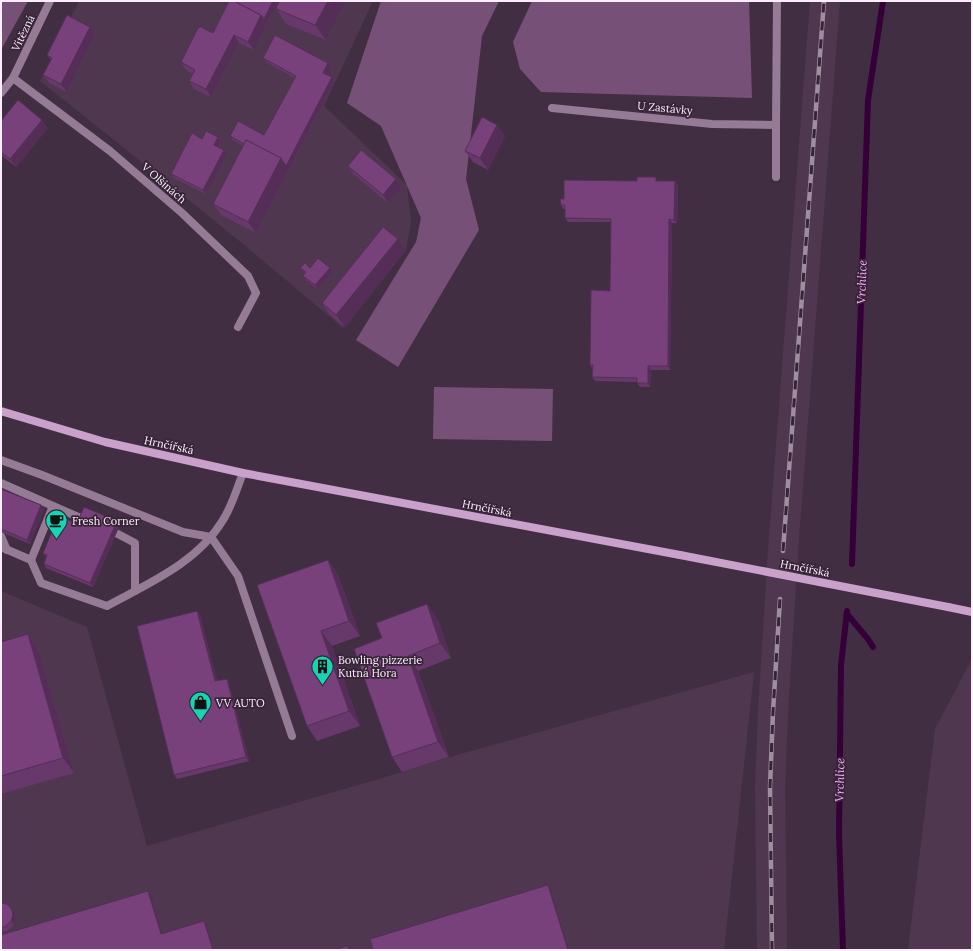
<svg xmlns="http://www.w3.org/2000/svg" width="973" height="951" font-family="Lora,serif">
  <style>
    .built { fill: #503750 }
    .green { fill: #775078 }
    .lines { fill: none; stroke-linecap: round; stroke-linejoin: round }
    .stream { stroke: #350038; stroke-width: 6 }
    .service { stroke: #957b95; stroke-width: 8 }
    .minor { stroke: #957b95; stroke-width: 8 }
    .secondary { stroke: #caa1cb; stroke-width: 8 }
    .rail-casing { stroke: #9f8e9f; stroke-width: 4.5 }
    .rail { stroke: #372438; stroke-width: 3; stroke-dasharray: 9; stroke-linecap: butt }
    .secondary-bridge { stroke: #caa1cb; stroke-width: 8 }
    .wall { fill: #67386a }
    .shaded-wall { fill: #542e56 }
    .building { fill: #78417b; stroke: #542e56 }
    .labels { text-anchor: middle; stroke-width: 3.5; stroke-linejoin: round; paint-order: stroke }
    .street-label { font-size: 11px; fill: #fceffc; stroke: #372438 }
    .poi-label { font-size: 11px; fill: #fceffc; stroke: #372438; text-anchor: start }
    .water-label { font-size: 12px; font-style: italic; fill: #f7a8fa; stroke: #372438 }
  </style>
  <rect width="100%" height="100%" fill="#422e43"/>
  <g class="built">
    <polygon points="79,1 373,1 324,106 407,185 411,222 406,250 343,328 248,248 133,155 40,81"/>
    <polygon points="810,1 840,1 798,552 788,713 785,787 787,950 757,950 755,787 758,711 768,550"/>
    <polygon points="1,591 87,627 147,846 379,779 457,755 754,672 724,950 1,950"/>
    <polygon points="972,659 972,950 908,950 935,729"/>
  </g>
  <g class="green">
    <polygon points="1,1 28,1 1,50"/>
    <polygon points="381,1 499,1 482,36 466,179 479,230 398,367 356,340 416,242 421,218 381,126 347,103"/>
    <polygon points="532,1 749,1 752,98 541,92 520,69 513,42"/>
    <polygon points="434,387 553,389 552,441 433,439"/>
  </g>
  <g class="lines">
    <g class="stream">
      <polyline points="852,564 868,100 883,1"/>
      <polyline points="847,614 868,639 873,647"/>
      <polyline points="843,950 839,835 841,665 847,611"/>
    </g>
    <g class="service">
      <polyline points="1,460 42,475 183,532 211,537 238,576 292,736"/>
      <polyline points="1,483 53,506"/>
      <polyline points="116,533 135,543 135,591"/>
      <polyline points="1,536 7,550"/>
      <path d="M1 547 31 560 41 583 107 606C149 583 197 563 223 520 232 506 237 488 243 473"/>
      <polyline points="31,560 53,506 83,519"/>
    </g>
    <g class="minor">
      <polyline points="13,78 110,151 182,213 248,276 256,293 238,327"/>
      <polyline points="1,93 13,78 50,1"/>
      <polyline points="552,108 712,124 776,125 777,1"/>
      <polyline points="776,125 776,177"/>
    </g>
    <g class="secondary">
      <polyline points="1,411 105,442 243,473 680,555"/>
      <polyline points="948,607 972,612"/>
    </g>
    <defs>
      <g id="rail">
        <polyline points="783,551 824,1"/>
        <polyline points="772,950 770,787 773,712 780,599"/>
      </g>
    </defs>
    <use href="#rail" class="rail-casing"/>
    <use href="#rail" class="rail"/>
    <polyline class="secondary-bridge" points="680,555 948,607"/>
  </g>
  <g class="wall">
    <polygon points="278,1 254,50 239,43 211,97 194,89 189,81 193,74 186,70 181,62 213,33"/>
    <polygon points="279,1 346,1 326,40 286,24 276,9"/>
    <polygon points="95,34 67,92 49,83 43,75 51,60 47,55"/>
    <polygon points="263,58 328,63 331,67 327,75 332,77 334,81 256,233 221,215 213,204 243,146 233,140 230,136 264,135 295,78 266,62"/>
    <polygon points="1,121 48,128 16,167 1,155"/>
    <polygon points="497,125 505,136 488,170 473,162 465,151"/>
    <polygon points="218,137 221,141 217,147 227,154 206,194 174,178 171,174 202,139"/>
    <polygon points="348,166 402,187 388,203 353,174"/>
    <polygon points="659,181 675,181 678,185 677,223 672,223 670,370 651,370 650,387 640,387 637,383 637,382 595,381 592,377 592,368 590,365 610,291 611,222 568,222 565,218 565,209 563,209 561,205 564,199"/>
    <polygon points="406,250 345,327 330,315 322,303"/>
    <polygon points="300,268 330,268 332,272 317,289 306,280 303,276 305,273"/>
    <polygon points="1,489 44,509 30,544 1,532"/>
    <polygon points="117,521 120,525 93,587 46,568 44,564 46,557 43,553"/>
    <polygon points="328,560 338,575 360,636 332,646 360,726 317,741 307,726"/>
    <polygon points="427,604 438,620 451,658 418,671 449,757 402,772 392,757 382,638"/>
    <polygon points="197,611 200,615 217,681 229,683 249,761 177,779 174,775"/>
    <polygon points="28,634 38,649 74,773 1,794 1,642"/>
    <polygon points="1,903 15,914 16,919 14,925 7,931 1,931"/>
  </g>
  <g class="shaded-wall">
    <polygon points="273,1 278,1 267,23 264,19"/>
    <polygon points="328,1 346,1 326,40 315,25"/>
    <polygon points="261,15 267,23 254,50 248,42"/>
    <polygon points="90,27 95,34 67,92 61,84"/>
    <polygon points="234,35 239,43 211,97 206,89"/>
    <polygon points="328,63 331,67 326,77 323,73"/>
    <polygon points="332,77 334,81 256,233 248,222 281,158"/>
    <polygon points="42,120 48,128 16,167 10,159"/>
    <polygon points="497,125 505,136 488,170 480,158"/>
    <polygon points="218,137 221,141 216,149 214,145"/>
    <polygon points="224,150 227,154 206,194 203,190"/>
    <polygon points="396,179 402,187 388,203 383,195"/>
    <polygon points="675,181 678,185 677,223 674,220"/>
    <polygon points="669,219 672,223 670,370 668,366"/>
    <polygon points="398,239 406,250 345,327 336,315"/>
    <polygon points="330,268 332,272 317,289 315,285"/>
    <polygon points="648,366 651,370 650,387 648,383"/>
    <polygon points="41,505 44,509 30,544 27,540"/>
    <polygon points="117,521 120,525 93,587 90,583"/>
    <polygon points="328,560 338,575 360,636 349,621"/>
    <polygon points="427,604 438,620 451,658 440,643"/>
    <polygon points="197,611 200,615 218,685 215,681"/>
    <polygon points="321,631 332,646 360,726 349,711"/>
    <polygon points="28,634 38,649 74,773 63,758"/>
    <polygon points="408,656 418,671 449,757 438,742"/>
    <polygon points="227,679 229,683 249,761 246,757"/>
    <polygon points="548,885 551,889 569,950 568,950"/>
    <polygon points="148,891 151,895 164,938 161,934"/>
    <polygon points="12,910 15,914 16,919 14,925 11,921"/>
    <polygon points="204,921 206,925 214,950 213,950"/>
  </g>
  <g class="building">
    <polygon points="229,1 234,1 261,15 248,42 234,35 206,89 189,81 195,70 181,62 198,28 201,27 213,33"/>
    <polygon points="234,1 273,1 264,19 261,15"/>
    <polygon points="279,1 328,1 315,25 276,9"/>
    <polygon points="67,15 90,27 61,84 43,75 52,58 47,55"/>
    <polygon points="275,35 328,63 323,73 332,77 286,166 281,158 246,140 244,144 230,136 238,121 264,135 296,76 263,58"/>
    <polygon points="18,100 42,120 10,159 1,152 1,121"/>
    <polygon points="482,117 497,125 480,158 465,151"/>
    <polygon points="206,131 218,137 214,145 224,150 203,190 171,174 192,133 202,139"/>
    <polygon points="246,140 281,158 248,222 213,204"/>
    <polygon points="361,150 396,179 383,195 348,166"/>
    <polygon points="637,177 656,177 656,181 675,181 674,220 669,219 668,366 648,366 648,383 637,383 637,378 592,377 593,365 590,365 591,290 610,291 611,219 565,218 565,205 561,205 560,199 564,199 564,180 637,181"/>
    <polygon points="383,227 398,239 336,315 322,303"/>
    <polygon points="318,258 330,268 315,285 303,276 306,272 300,268 305,263 310,268"/>
    <polygon points="1,489 41,505 27,540 1,529"/>
    <polygon points="84,507 117,521 90,583 44,564 47,555 43,553 58,517 77,523"/>
    <polygon points="328,560 349,621 321,631 349,711 307,726 257,585"/>
    <polygon points="427,604 440,643 408,656 438,742 392,757 354,649 382,638 376,623"/>
    <polygon points="197,611 215,681 227,679 246,757 174,775 137,626"/>
    <polygon points="28,634 63,758 1,776 1,642"/>
    <polygon points="548,885 568,950 373,950 370,939"/>
    <polygon points="148,891 161,934 204,921 213,950 1,950 1,935"/>
    <polygon points="1,903 7,904 12,910 13,915 11,921 5,927 1,927"/>
    <polygon points="348,946 349,950 333,950"/>
  </g>
  <defs>
    <symbol id="cafe-pin" viewBox="-11 -11 22 30"><path d="M0 17L-7.5 6A9.5 9.5 0 1 1 7.5 6Z" fill="#15d5b3" stroke="#372438"/><path d="M-5.5-4.5H6V0H3Q3 3.5 0 3.5H-2.5Q-5.5 3.5-5.5 0ZM3-3.2v2h1.7v-2ZM-6 4.5H4V6H-6Z" fill="#111"/></symbol>
    <symbol id="building-pin" viewBox="-11 -11 22 30"><path d="M0 17L-7.5 6A9.5 9.5 0 1 1 7.5 6Z" fill="#15d5b3" stroke="#372438"/><path d="M-4-6H4V6H1V3H-1V6H-4ZM-2.5-4.3h1.7v1.8h-1.7ZM.8-4.3h1.7v1.8H.8ZM-2.5-1h1.7V.8h-1.7ZM.8-1h1.7V.8H.8Z" fill="#111"/></symbol>
    <symbol id="shop-pin" viewBox="-11 -11 22 30"><path d="M0 17L-7.5 6A9.5 9.5 0 1 1 7.5 6Z" fill="#15d5b3" stroke="#372438"/><path d="M-5-2.5h2.3a2.7 3.5 0 0 1 5.4 0H5L5.5 6h-11ZM-1.5-2.5h3a1.5 2.3 0 0 0-3 0Z" fill="#111"/></symbol>
  </defs>
  <g fill-rule="evenodd">
    <use href="#cafe-pin" x="44" y="508" width="25" height="34"/>
    <use href="#building-pin" x="310" y="654" width="25" height="34"/>
    <use href="#shop-pin" x="188" y="690" width="25" height="34"/>
  </g>
  <g class="labels">
    <g class="street-label">
      <text transform="translate(23 33) rotate(-64)" y="4">Vítězná</text>
      <text transform="translate(665 108) rotate(5)" y="4">U Zastávky</text>
      <text transform="translate(164 183) rotate(41)" y="4">V Olšinách</text>
      <text transform="translate(169 445) rotate(12)" y="4">Hrnčířská</text>
      <text transform="translate(487 508) rotate(11)" y="4">Hrnčířská</text>
      <text transform="translate(805 568) rotate(11)" y="4">Hrnčířská</text>
    </g>
    <g class="poi-label">
      <text x="72" y="525">Fresh Corner</text>
      <text x="338" y="664">Bowling pizzerie<tspan x="338" dy="13">Kutná Hora</tspan></text>
      <text x="216" y="707">VV AUTO</text>
    </g>
    <g class="water-label">
      <text transform="translate(862 282) rotate(-88)" y="4">Vrchlice</text>
      <text transform="translate(840 780) rotate(-89)" y="4">Vrchlice</text>
    </g>
  </g>
  <rect width="973" height="951" fill="none" stroke="#fceffc" stroke-width="4"/>
</svg>
